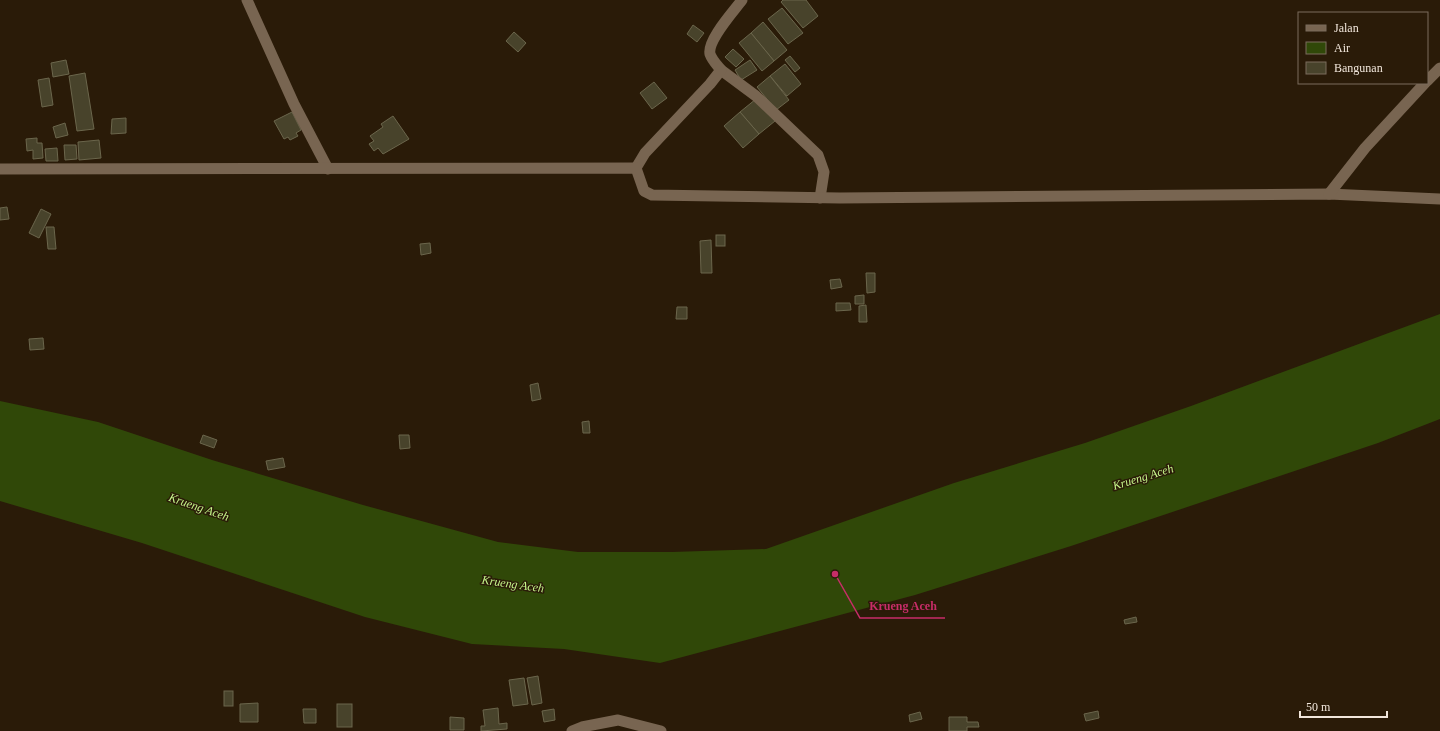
<svg xmlns="http://www.w3.org/2000/svg" width="1440" height="731" font-family="'Times New Roman',serif">
  <style>
    .water { fill: #304808 }
    .building { fill: #48432b; stroke: #6b664c }
    .lines { fill: none; stroke-linecap: round; stroke-linejoin: round }
    .minor { stroke: #786551; stroke-width: 11 }
    .labels { text-anchor: middle; stroke-width: 3; stroke-linejoin: round; paint-order: stroke }
    .water-label { font-size: 12px; font-style: italic; fill: #c6f68b; stroke: #2a1b08 }
    .leader { fill: none; stroke: #c72d68; stroke-width: 1.5 }
    .callout-dot { fill: #c72d68; stroke: #2a1b08; stroke-width: 1.5 }
    .callout-label { font-size: 12px; text-anchor: middle; font-weight: bold; fill: #c72d68; stroke: #2a1b08; stroke-width: 3; stroke-linejoin: round; paint-order: stroke }
  </style>
  <rect width="100%" height="100%" fill="#2a1b08"/>
  <polygon class="water" points="1440,314 1440,419 1378,443 1071,546 915,595 660,663 564,649 472,644 365,617 142,543 0,501 0,401 98,422 212,460 363,505 498,542 578,552 672,552 766,549 954,483 1085,443 1191,406"/>
  <g class="building">
    <polygon points="783,0 806,0 818,16 803,28 781,2"/>
    <polygon points="782,8 803,33 788,44 768,19"/>
    <polygon points="763,22 787,50 774,61 751,33"/>
    <polygon points="693,25 704,33 697,42 687,34"/>
    <polygon points="514,32 526,43 518,52 506,41"/>
    <polygon points="751,33 774,61 762,71 739,43"/>
    <polygon points="733,49 744,59 736,67 725,57"/>
    <polygon points="790,56 800,68 795,72 785,60"/>
    <polygon points="66,60 69,74 53,77 51,63"/>
    <polygon points="750,60 757,70 741,80 735,70"/>
    <polygon points="785,64 801,84 787,96 770,76"/>
    <polygon points="85,73 94,129 77,131 69,76"/>
    <polygon points="770,76 789,100 776,110 757,87"/>
    <polygon points="49,78 53,105 42,107 38,80"/>
    <polygon points="654,82 667,98 652,109 640,93"/>
    <polygon points="756,99 775,121 759,134 740,112"/>
    <polygon points="292,112 301,130 296,133 298,136 290,140 288,137 284,139 274,121"/>
    <polygon points="740,112 759,134 743,148 724,126"/>
    <polygon points="393,116 409,139 383,154 378,148 374,151 369,144 374,141 370,136 383,127 381,124"/>
    <polygon points="126,118 126,133 111,134 112,119"/>
    <polygon points="65,123 68,135 56,138 53,127"/>
    <polygon points="37,138 37,143 42,143 43,158 33,159 33,150 27,151 26,139"/>
    <polygon points="99,140 101,158 79,160 78,142"/>
    <polygon points="64,145 76,145 77,159 65,160"/>
    <polygon points="57,148 58,161 46,161 45,149"/>
    <polygon points="7,207 9,219 0,220 0,208"/>
    <polygon points="41,209 51,214 39,238 29,233"/>
    <polygon points="46,227 54,227 56,249 48,249"/>
    <rect x="716" y="235" width="9" height="11"/>
    <polygon points="711,240 712,273 701,273 700,241"/>
    <polygon points="430,243 431,253 421,255 420,244"/>
    <polygon points="866,273 875,273 875,292 867,293"/>
    <polygon points="840,279 842,287 831,289 830,280"/>
    <polygon points="864,295 864,304 855,304 855,296"/>
    <polygon points="836,303 850,303 851,310 836,311"/>
    <polygon points="866,305 867,322 859,322 859,306"/>
    <polygon points="677,307 687,307 687,319 676,319"/>
    <polygon points="43,338 44,349 30,350 29,339"/>
    <polygon points="538,383 541,399 532,401 530,385"/>
    <polygon points="589,421 590,433 583,433 582,422"/>
    <polygon points="203,435 217,440 214,448 200,443"/>
    <polygon points="399,435 409,435 410,448 400,449"/>
    <polygon points="283,458 285,467 268,470 266,461"/>
    <polygon points="1136,617 1137,622 1125,624 1124,620"/>
    <polygon points="538,676 542,703 532,705 527,678"/>
    <polygon points="524,678 528,704 513,706 509,680"/>
    <rect x="224" y="691" width="9" height="15"/>
    <polygon points="258,703 258,722 240,722 240,704"/>
    <rect x="337" y="704" width="15" height="23"/>
    <polygon points="498,708 499,724 507,723 507,729 481,731 481,726 485,726 483,710"/>
    <polygon points="303,709 316,709 316,723 304,723"/>
    <polygon points="554,709 555,720 544,722 542,711"/>
    <polygon points="1098,711 1099,718 1086,721 1084,714"/>
    <polygon points="920,712 922,719 910,722 909,715"/>
    <polygon points="450,717 464,718 464,730 450,730"/>
    <polygon points="949,717 967,717 967,722 978,722 979,727 967,727 967,731 949,731"/>
  </g>
  <g class="lines">
    <g class="minor">
      <polyline points="247,0 294,104 328,169"/>
      <polyline points="721,70 756,96 818,155 824,172 820,198"/>
      <polyline points="1427,81 1440,68"/>
      <path d="M636 168 645 153 710 84 721 70C717 65 712 60 710 54 707 40 734 11 742 0"/>
      <polyline points="0,169 636,168 644,191 652,195 840,198 1329,194 1440,199"/>
      <polyline points="1329,194 1365,148 1425,83"/>
      <polyline points="572,731 582,727 618,720 661,731"/>
    </g>
  </g>
  <g class="labels">
    <g class="water-label">
      <text transform="translate(1143 477) rotate(-17)" y="4">Krueng Aceh</text>
      <text transform="translate(199 507) rotate(19)" y="4">Krueng Aceh</text>
      <text transform="translate(513 584) rotate(8)" y="4">Krueng Aceh</text>
    </g>
  </g>
  <path class="leader" d="M835 574L860 618H945"/>
  <circle class="callout-dot" cx="835" cy="574" r="4"/>
  <g class="callout-label">
    <text x="903" y="610">Krueng Aceh</text>
  </g>
  <rect x="1298" y="12" width="130" height="72" fill="#2a1b08" stroke="#7a6c5c"/>
  <rect x="1306" y="25" width="20" height="6" fill="#786551" stroke="#7a6c5c"/>
  <text x="1334" y="32" font-size="12" fill="#f1e6db">Jalan</text>
  <rect x="1306" y="42" width="20" height="12" fill="#304808" stroke="#7a6c5c"/>
  <text x="1334" y="52" font-size="12" fill="#f1e6db">Air</text>
  <rect x="1306" y="62" width="20" height="12" fill="#48432b" stroke="#7a6c5c"/>
  <text x="1334" y="72" font-size="12" fill="#f1e6db">Bangunan</text>
  <path d="M1300 711v6h87v-6" fill="none" stroke="#f1e6db" stroke-width="2"/>
  <text x="1306" y="711" font-size="12" fill="#f1e6db" stroke="#2a1b08" stroke-width="3" paint-order="stroke">50 m</text>
</svg>
